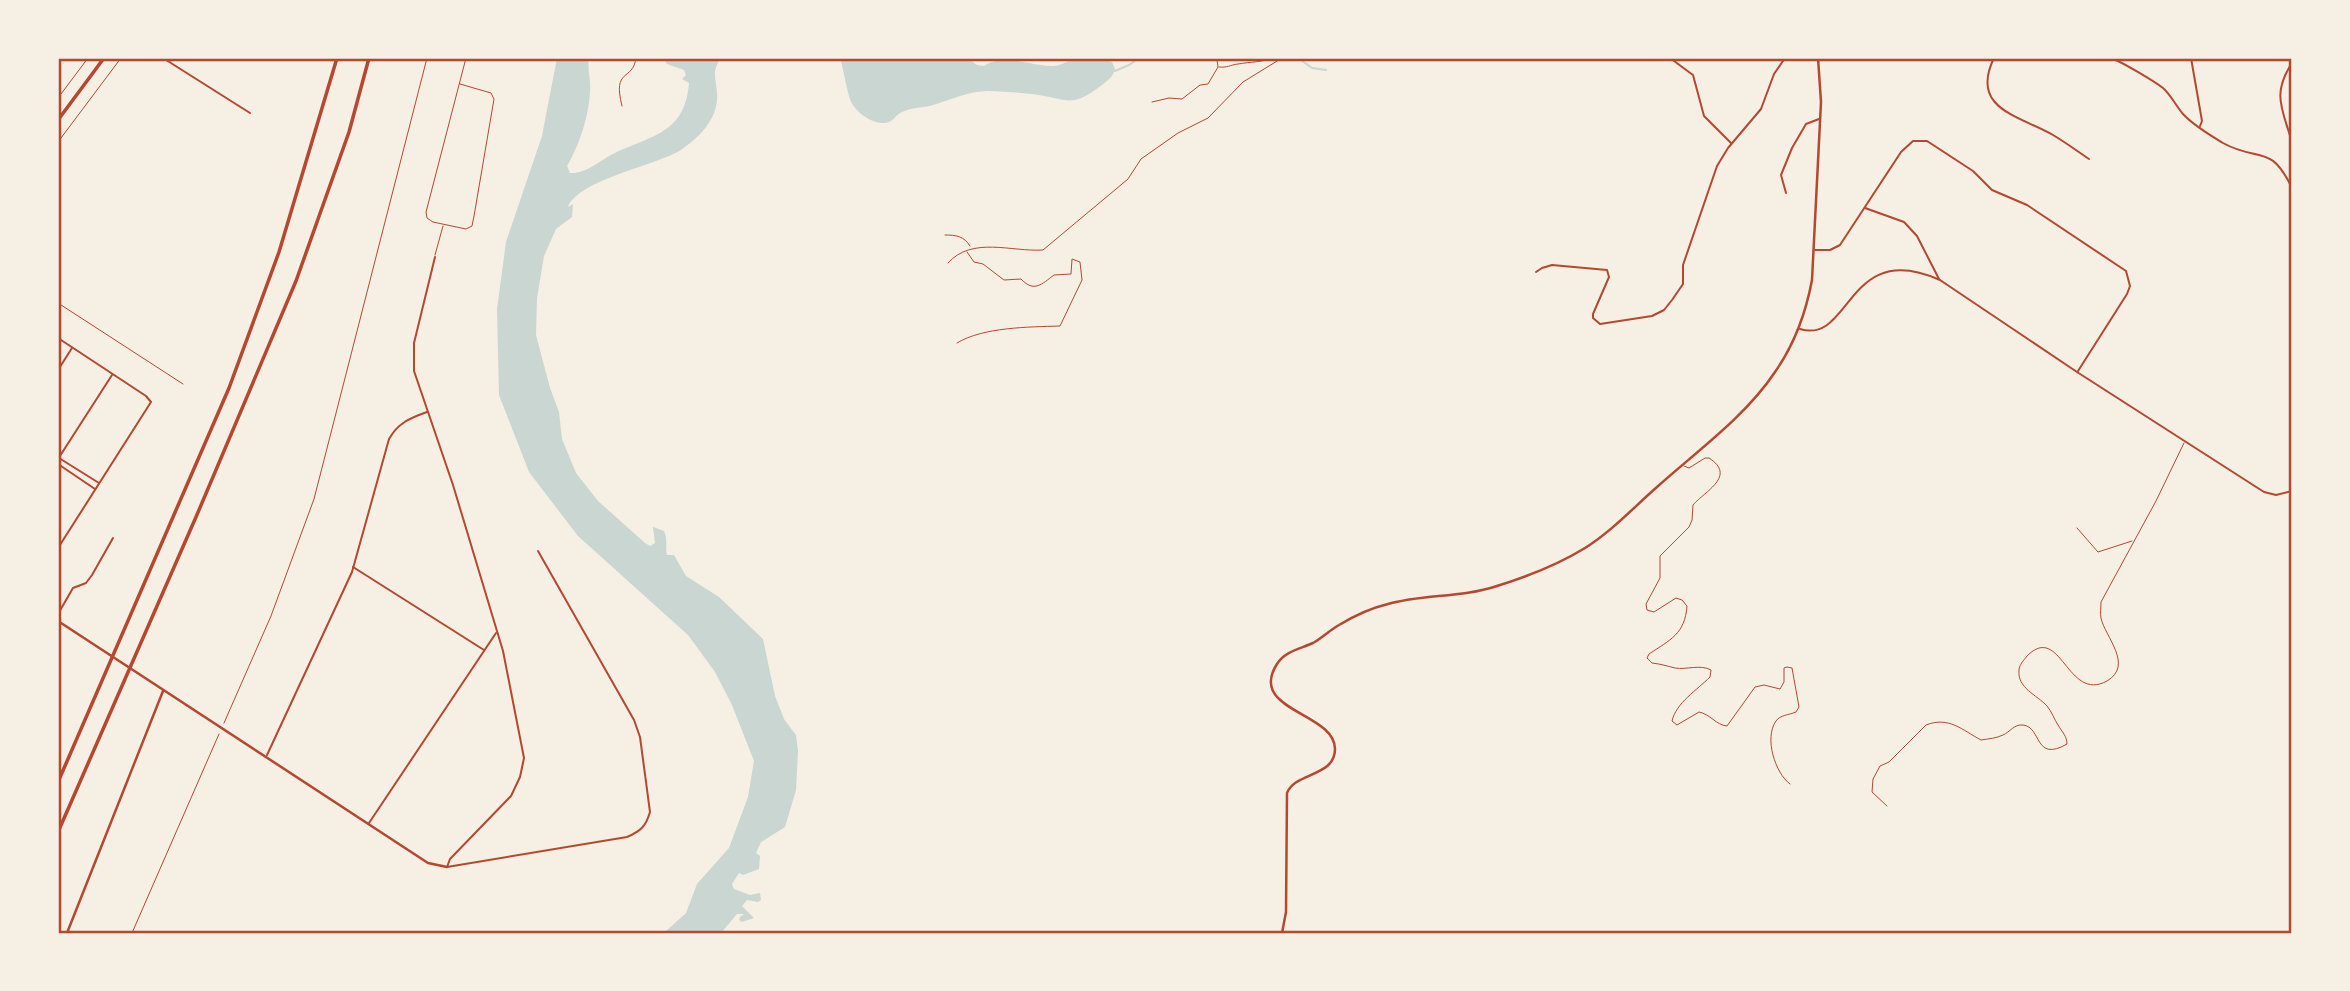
<svg xmlns="http://www.w3.org/2000/svg" width="2350" height="991" font-family="Bitter,serif">
  <style>
    .water { fill: #c9d6d2 }
    .lines { fill: none; stroke-linecap: round; stroke-linejoin: round }
    .stream { stroke: #c9d6d2; stroke-width: 2 }
    .path { stroke: #b5482f; stroke-width: 1 }
    .service { stroke: #b5482f; stroke-width: 1 }
    .minor { stroke: #b5482f; stroke-width: 2 }
    .tertiary { stroke: #b5482f; stroke-width: 2.5 }
    .primary { stroke: #b5482f; stroke-width: 3.5 }
    .motorway { stroke: #b5482f; stroke-width: 3.5 }
    .neatline { fill: none; stroke: #b5482f; stroke-width: 2.5 }
  </style>
  <rect width="100%" height="100%" fill="#f6efe4"/>
  <g class="water">
    <path d="M557 58H589C587 69 591 80 590 91 589 116 579 146 567 166L570 173C587 174 600 160 615 153 653 135 685 133 689 83L682 79 686 75 684 70 667 64 664 60 667 58H721C711 72 716 77 717 93 719 118 700 137 681 150 657 165 578 180 568 207L573 204 572 217 556 229 544 256 537 298 536 335 550 388 559 412 562 439 576 473 598 501 645 543 650 546 655 543 653 527 664 531C668 539 665 547 667 555H674L686 576 719 597 763 639 775 696 784 719 796 735 798 751 796 790 785 827 761 842 756 853 760 856 759 869 743 875 739 873 732 884 734 889 750 895 760 893 761 900 758 902 747 900 742 906 754 918 742 922 739 920 740 917 744 914H737L721 933H664L686 913 697 884 729 848 748 797 754 761 732 705 715 672 688 635 578 536 529 472 499 395 497 309 506 242 542 136Z"/>
    <path d="M840 58H968L977 65 984 66C1004 52 1031 67 1053 66 1061 66 1067 61 1074 59 1085 55 1102 57 1112 62L1115 69C1113 77 1108 80 1102 85 1069 110 1068 98 1032 94 1019 92 1004 92 990 91 970 90 951 100 933 105 923 108 912 107 902 112 897 114 894 120 889 122 875 127 854 112 850 99 846 87 844 71 840 58Z"/>
  </g>
  <g class="lines">
    <g class="stream">
      <polyline points="1177,58 1180,60 1195,58"/>
      <polyline points="1298,58 1312,68 1326,70"/>
      <polyline points="1115,71 1129,65 1139,58"/>
    </g>
    <g class="path">
      <path d="M1219 67C1227 68 1230 65 1238 64 1250 62 1262 62 1275 58"/>
      <polyline points="58,98 88,58"/>
      <polyline points="1152,102 1169,98 1182,99 1200,85 1208,84 1218,67 1217,60 1211,58"/>
      <polyline points="58,142 121,58"/>
      <path d="M945 235C956 235 964 236 970 246"/>
      <path d="M948 263C972 236 1011 252 1043 250L1128 179 1141 159 1178 133 1208 118 1243 82 1282 58"/>
      <path d="M957 343C983 327 1029 327 1060 326L1082 280 1080 262 1072 259 1071 274 1054 275C1042 284 1034 293 1021 279L1004 280 983 264 974 262 967 252"/>
      <polyline points="224,723 271,616 314,499 427,58"/>
      <polyline points="132,933 219,734"/>
    </g>
    <g class="service">
      <polyline points="460,84 491,93 494,99 474,216 472,226 466,229 433,222 427,218 426,212 466,58"/>
      <path d="M622 106C612 67 633 82 636 58"/>
      <polyline points="435,255 443,226"/>
      <polyline points="58,303 183,384"/>
      <path d="M1684 466 1689 468 1705 458H1709C1737 476 1705 491 1693 505L1692 520 1689 527 1660 556V578L1646 604 1647 610 1654 612 1676 598 1682 600 1687 606C1685 634 1670 640 1649 654L1647 658 1652 663C1661 664 1667 666 1675 668 1687 670 1700 664 1711 670L1710 677C1697 690 1676 703 1672 721L1677 725 1699 712C1710 714 1716 725 1727 726L1755 687 1764 685 1780 689 1784 682V668L1787 667 1792 668 1799 707 1796 712C1789 715 1780 715 1776 721 1764 738 1775 773 1790 784"/>
      <polyline points="2077,528 2098,552 2132,541"/>
      <path d="M1887 806 1872 792 1873 779 1880 766 1889 762 1926 725C1949 716 1962 730 1981 740 1988 739 1997 738 2003 735 2010 732 2014 724 2023 725 2042 727 2034 763 2067 744 2067 736 2062 732 2058 725 2054 719 2052 712 2047 706 2037 695 2017 688 2019 670 2019 665 2024 660 2027 656 2061 622 2067 703 2107 681 2134 665 2105 637 2101 618 2100 614 2101 607 2101 602L2156 501 2184 443"/>
    </g>
    <g class="minor">
      <polyline points="163,58 250,113"/>
      <polyline points="1670,58 1693,75 1704,116 1731,143"/>
      <path d="M1994 58C1969 109 2020 116 2053 135 2065 142 2077 151 2089 159"/>
      <path d="M2111 58C2122 62 2154 81 2163 88 2171 95 2176 106 2183 114 2194 126 2210 135 2223 143 2259 163 2270 142 2292 188"/>
      <polyline points="2191,58 2202,121 2200,126"/>
      <path d="M2292 63C2271 95 2283 109 2292 143"/>
      <polyline points="1786,193 1781,175 1792,148 1806,124 1819,119"/>
      <polyline points="1865,208 1904,222 1917,236 1939,279"/>
      <polyline points="1815,250 1830,250 1840,245 1901,152 1913,141 1927,141 1973,171 1992,190 2027,205 2126,271 2130,286 2127,294 2078,371"/>
      <path d="M435 257 414 343V371L453 485 503 651 524 758 520 777 511 796 450 859 447 867 627 837C641 831 646 826 650 812L640 737 634 720 538 551"/>
      <polyline points="1536,272 1542,268 1552,265 1607,270 1609,277 1593,314 1593,318 1600,324 1652,316 1664,310 1672,300 1683,284 1683,265 1717,166 1728,148 1761,109 1774,74 1785,58"/>
      <path d="M1800 329C1852 345 1846 238 1940 280L2077 372 2264 492 2276 495 2292 491"/>
      <polyline points="58,338 146,396 151,402 58,548"/>
      <polyline points="58,370 72,348"/>
      <polyline points="59,458 99,483"/>
      <polyline points="58,459 112,375"/>
      <polyline points="58,464 95,489"/>
      <polyline points="353,567 484,650"/>
      <polyline points="58,614 73,588 86,583 92,575 113,538"/>
      <path d="M267 755 352 572 389 439C398 423 410 418 427 412"/>
      <polyline points="369,823 496,633"/>
    </g>
    <g class="tertiary">
      <polyline points="58,621 428,863 447,867"/>
      <polyline points="67,933 163,691"/>
      <path d="M1282 933 1286 912 1287 793C1295 772 1335 777 1335 749 1335 712 1247 711 1277 664 1285 651 1300 649 1313 643 1322 638 1330 630 1339 625 1354 616 1371 608 1388 604 1424 594 1461 598 1497 586 1526 577 1559 564 1585 548 1611 532 1634 507 1657 487 1697 451 1745 417 1775 372 1794 345 1806 312 1812 280L1821 102 1818 58"/>
    </g>
    <polyline class="primary" points="58,120 104,58"/>
    <g class="motorway">
      <polyline points="58,782 229,388 279,252 337,58"/>
      <polyline points="58,832 196,517 296,281 349,132 369,58"/>
    </g>
  </g>
  <rect width="2350" height="991" fill="none" stroke="#f6efe4" stroke-width="119"/>
  <rect x="60" y="60" width="2230" height="872" class="neatline"/>
</svg>
